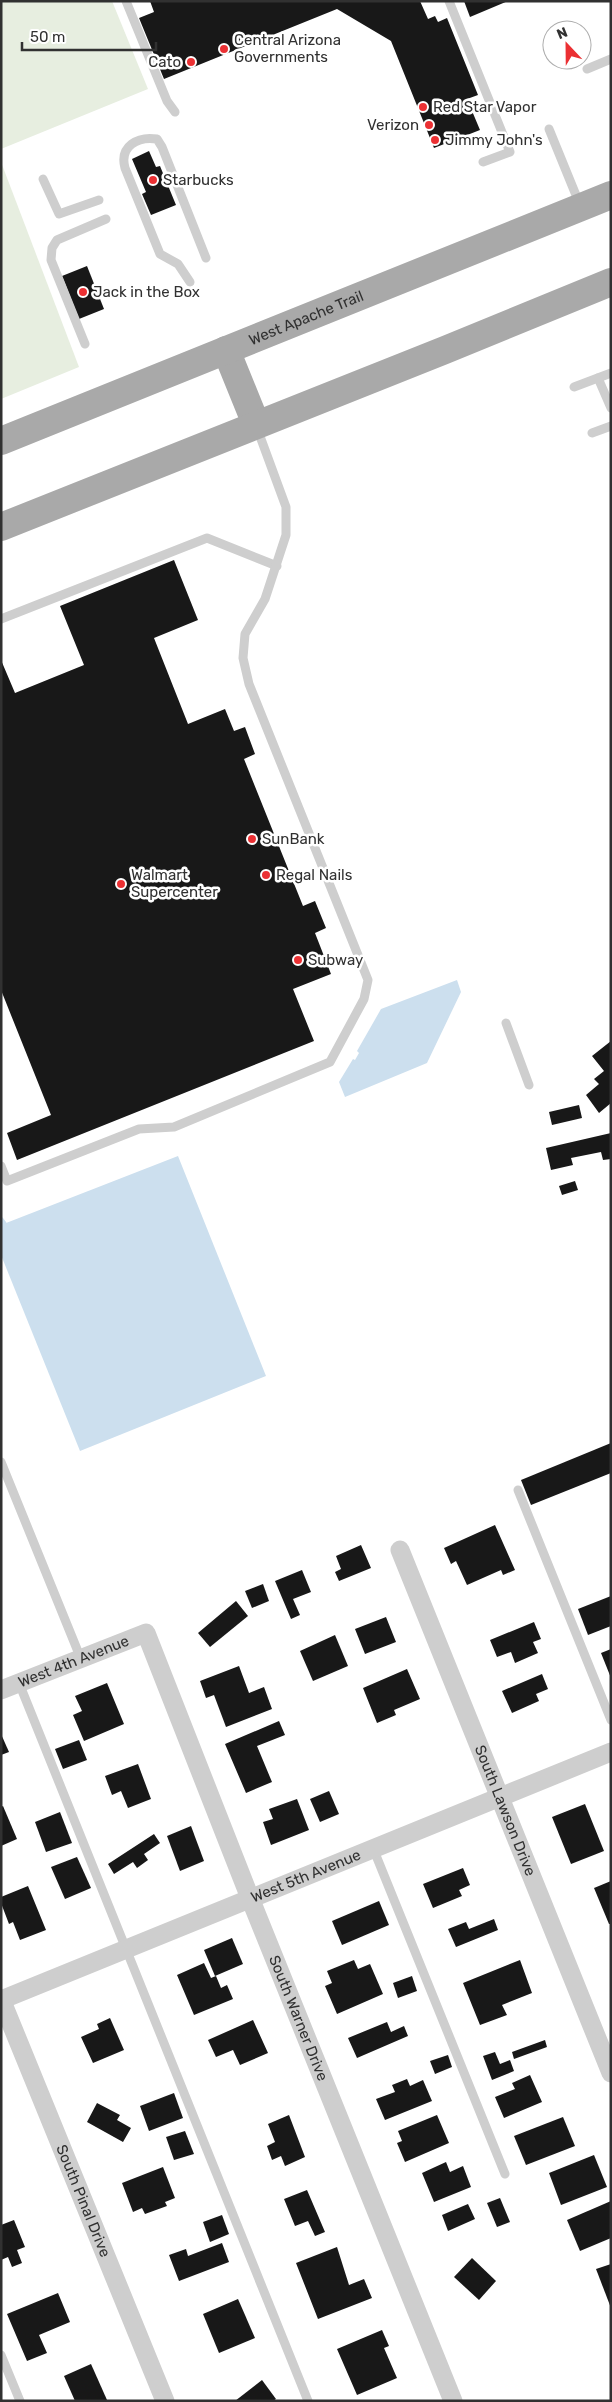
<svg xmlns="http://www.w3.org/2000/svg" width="612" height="2402" font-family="Rubik,sans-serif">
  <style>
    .green { fill: #e7eee0 }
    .water { fill: #ccdfee }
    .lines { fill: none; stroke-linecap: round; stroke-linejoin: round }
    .stream { stroke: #ccdfee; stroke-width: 5.5 }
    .building { fill: #181818 }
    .service { stroke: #cecece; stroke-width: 9 }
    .minor { stroke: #cecece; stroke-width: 19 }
    .primary { stroke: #a9a9a9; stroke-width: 28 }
    .poi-dot { fill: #eb3033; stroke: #fff; stroke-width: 2 }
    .labels { text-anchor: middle; stroke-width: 5; stroke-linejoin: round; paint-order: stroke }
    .poi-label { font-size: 15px; fill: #313131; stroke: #fff; text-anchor: start }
    .street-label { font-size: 15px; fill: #313131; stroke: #fff }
  </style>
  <rect width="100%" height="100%" fill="#fff"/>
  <g class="green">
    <polygon points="1,1 112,1 148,89 1,149"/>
    <polygon points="1,162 79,367 1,399"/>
  </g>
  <g class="water">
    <polygon points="457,980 461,992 427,1063 345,1097 339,1082 353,1059 355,1060 359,1053 357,1051 381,1009"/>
    <polygon points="178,1156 266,1376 80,1451 1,1255 1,1225"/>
  </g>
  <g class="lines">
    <polyline class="stream" points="1,1220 4,1224"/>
  </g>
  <g class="building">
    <polygon points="150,1 420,1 428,19 435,16 438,22 447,18 478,95 467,99 480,130 434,148 391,41 337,9 164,79 139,18 154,12"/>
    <polygon points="464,1 508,1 470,17"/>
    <polygon points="149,151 156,167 160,166 176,205 151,215 142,194 146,192 132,159"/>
    <polygon points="87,266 104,309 79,319 62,276"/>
    <polygon points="174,560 198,620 154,638 188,724 225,709 234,731 245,727 255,754 244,759 303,906 315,901 326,928 315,933 331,974 293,989 314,1041 17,1160 7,1133 51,1115 1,990 1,660 15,693 84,665 60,606"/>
    <polygon points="611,1041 611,1103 599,1113 586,1095 599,1084 594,1079 604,1071 592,1056"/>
    <polygon points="579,1105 582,1118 552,1125 549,1112"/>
    <polygon points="611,1133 611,1159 603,1160 601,1152 571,1158 573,1165 551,1170 546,1148"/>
    <polygon points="575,1181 578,1190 562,1195 559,1186"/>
    <polygon points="611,1443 611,1473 531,1505 521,1480"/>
    <polygon points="495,1525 515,1570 503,1575 501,1570 467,1585 456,1561 451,1564 444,1548"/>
    <polygon points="361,1545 371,1568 339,1581 335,1572 341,1569 336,1556"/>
    <polygon points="302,1570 311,1592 293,1599 300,1615 291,1619 275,1581"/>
    <polygon points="263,1584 269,1601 252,1608 245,1591"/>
    <polygon points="611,1596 611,1626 588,1635 578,1609"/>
    <polygon points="236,1601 248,1616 210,1647 198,1633"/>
    <polygon points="386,1617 396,1642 365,1654 355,1629"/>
    <polygon points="534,1622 541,1639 533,1642 538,1653 515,1663 511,1652 497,1657 490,1640"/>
    <polygon points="335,1635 348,1666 313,1681 300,1651"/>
    <polygon points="611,1649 611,1678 601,1653"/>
    <polygon points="239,1666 249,1693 264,1687 272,1709 226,1727 214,1695 206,1698 200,1681"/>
    <polygon points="407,1669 420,1699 394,1710 396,1715 377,1723 363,1688"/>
    <polygon points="542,1674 548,1689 536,1694 539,1701 512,1713 502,1691"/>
    <polygon points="107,1683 124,1724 84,1741 73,1715 82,1711 75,1696"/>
    <polygon points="279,1721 285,1735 257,1746 272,1782 246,1793 225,1744"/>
    <polygon points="1,1734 9,1752 1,1755"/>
    <polygon points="79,1740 87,1760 63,1769 55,1749"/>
    <polygon points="138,1764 151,1799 128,1808 121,1791 112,1795 105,1776"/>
    <polygon points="329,1791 339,1814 320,1822 310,1799"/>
    <polygon points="297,1799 309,1830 271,1845 263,1822 273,1819 269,1809"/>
    <polygon points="585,1804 604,1851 571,1864 552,1817"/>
    <polygon points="3,1806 17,1839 1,1846 1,1807"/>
    <polygon points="60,1812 72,1843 46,1852 35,1822"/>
    <polygon points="191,1826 204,1861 180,1871 167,1836"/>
    <polygon points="154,1834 160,1843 144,1854 148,1860 137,1868 133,1862 114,1874 108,1864"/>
    <polygon points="77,1857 91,1888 65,1899 51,1867"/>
    <polygon points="463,1868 470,1885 459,1890 462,1896 433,1908 423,1884"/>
    <polygon points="611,1881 611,1924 609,1924 594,1888"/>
    <polygon points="28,1886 46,1930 20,1940 13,1922 9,1924 1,1903 1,1897"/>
    <polygon points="379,1901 389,1925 342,1945 332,1921"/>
    <polygon points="494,1919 498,1930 456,1947 448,1929 466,1922 469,1929"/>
    <polygon points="232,1938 243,1964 215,1976 204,1950"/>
    <polygon points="354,1960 358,1969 370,1964 383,1994 337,2014 325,1986 332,1983 327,1971"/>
    <polygon points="520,1960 532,1993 502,2005 507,2015 480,2025 463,1983"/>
    <polygon points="204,1963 211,1978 216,1976 221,1988 227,1985 233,1999 194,2015 177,1975"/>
    <polygon points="412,1976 417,1991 398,1998 393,1983"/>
    <polygon points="110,2018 124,2050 93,2063 81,2037 99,2029 97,2024"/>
    <polygon points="253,2020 268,2053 240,2065 233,2050 216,2057 208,2040"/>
    <polygon points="387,2022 391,2032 404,2026 408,2036 357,2058 348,2038"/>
    <polygon points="545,2040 547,2047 514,2059 512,2052"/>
    <polygon points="495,2052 500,2064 510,2060 514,2071 492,2080 483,2056"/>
    <polygon points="448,2055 452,2067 435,2074 430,2061"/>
    <polygon points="530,2075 542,2102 504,2118 495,2097 515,2089 512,2083"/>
    <polygon points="407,2079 410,2086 423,2080 432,2101 385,2120 376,2099 395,2092 392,2085"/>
    <polygon points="174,2093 183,2118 149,2131 140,2106"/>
    <polygon points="97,2103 120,2115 117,2120 131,2128 123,2142 87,2122"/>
    <polygon points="289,2115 305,2157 285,2166 281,2156 272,2160 267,2146 275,2142 268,2124"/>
    <polygon points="437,2115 449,2143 405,2162 397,2143 402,2141 398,2131"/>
    <polygon points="563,2117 575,2146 526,2165 514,2136"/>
    <polygon points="185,2131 194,2154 174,2160 166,2137"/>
    <polygon points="594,2155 607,2187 561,2205 549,2173"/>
    <polygon points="446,2162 450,2172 463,2166 471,2187 434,2202 422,2173"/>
    <polygon points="163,2167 175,2198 165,2202 167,2206 145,2214 142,2208 133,2212 122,2183"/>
    <polygon points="307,2190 325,2232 315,2236 308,2221 295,2226 284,2199"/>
    <polygon points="500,2198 510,2222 497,2227 487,2203"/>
    <polygon points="611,2201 611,2238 580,2251 567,2220"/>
    <polygon points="468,2204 475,2219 448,2231 442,2215"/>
    <polygon points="222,2215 229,2234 210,2242 203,2222"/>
    <polygon points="14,2220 25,2247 17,2250 22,2263 12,2267 8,2257 1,2260 1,2225"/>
    <polygon points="222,2243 229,2262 179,2281 169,2255 186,2249 188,2256"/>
    <polygon points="337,2247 349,2285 364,2279 372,2298 318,2319 296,2263"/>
    <polygon points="472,2258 496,2281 479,2300 454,2277"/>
    <polygon points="611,2264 611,2308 596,2269"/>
    <polygon points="58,2293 70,2322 39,2335 47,2353 27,2361 7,2314"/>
    <polygon points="238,2299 255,2338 219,2353 203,2314"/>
    <polygon points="382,2330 389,2346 384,2348 397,2378 357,2395 337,2349"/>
    <polygon points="91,2364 107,2400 75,2401 64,2376"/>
    <polygon points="262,2380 276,2399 273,2401 235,2401"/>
  </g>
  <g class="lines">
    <g class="service">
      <polyline points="126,1 167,101 175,112"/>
      <polyline points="449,1 510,152 483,162"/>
      <polyline points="587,69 611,59"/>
      <polyline points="549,129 580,205"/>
      <polyline points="43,179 59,214 99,200"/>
      <path d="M190 282 178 264 160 254 125 168C119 146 138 136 157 139L162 147 206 258"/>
      <polyline points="85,344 51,260 52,248 57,240 106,219"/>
      <polyline points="598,378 611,408"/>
      <polyline points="574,387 611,373"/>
      <polyline points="592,433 611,426"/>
      <polyline points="1,619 207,538 277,566"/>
      <polyline points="506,1023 529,1085"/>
      <polyline points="1,1166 7,1181 139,1129 174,1127 330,1062 364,999 368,980 249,684 243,658 245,634 265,599 286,535 286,507 257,428"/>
      <polyline points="1,1462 81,1659"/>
      <polyline points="518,1490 611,1720"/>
      <polyline points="19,1683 308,2401"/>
      <polyline points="373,1848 505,2174"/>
      <polyline points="1,2355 20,2401"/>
    </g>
    <g class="minor">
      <path id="s1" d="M400 1550 611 2073"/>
      <path id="s2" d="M1 1690 146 1633 250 1898 453 2401"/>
      <path id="s3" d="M1 1999 165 2401"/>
      <path id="s4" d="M1 2000 611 1752"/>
    </g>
    <g class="primary">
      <polyline points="226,350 256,424"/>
      <path id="s5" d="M1 441 611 195"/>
      <polyline points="1,527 445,350 611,282"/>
    </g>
  </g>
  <g class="poi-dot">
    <circle cx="224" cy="49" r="5"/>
    <circle cx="191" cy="62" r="5"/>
    <circle cx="423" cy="107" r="5"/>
    <circle cx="429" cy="125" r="5"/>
    <circle cx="435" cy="140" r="5"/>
    <circle cx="153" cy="180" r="5"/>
    <circle cx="83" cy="292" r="5"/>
    <circle cx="252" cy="839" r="5"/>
    <circle cx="266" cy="875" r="5"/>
    <circle cx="121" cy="884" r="5"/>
    <circle cx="298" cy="960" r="5"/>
  </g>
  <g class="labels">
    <g class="poi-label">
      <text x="234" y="45">Central Arizona<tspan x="234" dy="17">Governments</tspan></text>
      <text x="181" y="67" text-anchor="end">Cato</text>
      <text x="433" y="112">Red Star Vapor</text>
      <text x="419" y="130" text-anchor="end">Verizon</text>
      <text x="445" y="145">Jimmy John's</text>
      <text x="163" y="185">Starbucks</text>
      <text x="93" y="297">Jack in the Box</text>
      <text x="262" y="844">SunBank</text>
      <text x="131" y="880">Walmart<tspan x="131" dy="17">Supercenter</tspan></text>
      <text x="276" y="880">Regal Nails</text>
      <text x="308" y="965">Subway</text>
    </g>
    <g class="street-label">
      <text dy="5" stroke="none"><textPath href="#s5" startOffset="329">West Apache Trail</textPath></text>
      <text dy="5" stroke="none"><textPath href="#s2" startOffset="78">West 4th Avenue</textPath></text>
      <text dy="5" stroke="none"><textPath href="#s1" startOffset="281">South Lawson Drive</textPath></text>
      <text dy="5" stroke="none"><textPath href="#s4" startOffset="329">West 5th Avenue</textPath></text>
      <text dy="5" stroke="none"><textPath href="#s2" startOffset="570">South Warner Drive</textPath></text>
      <text dy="5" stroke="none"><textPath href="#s3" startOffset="218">South Pinal Drive</textPath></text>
    </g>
  </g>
  <rect width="612" height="2402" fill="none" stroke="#313131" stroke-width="5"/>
  <g transform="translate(567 45) rotate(338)"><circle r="24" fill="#ffffff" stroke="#adadad"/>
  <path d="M0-4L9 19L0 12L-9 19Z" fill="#eb3033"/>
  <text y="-8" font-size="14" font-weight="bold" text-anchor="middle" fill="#313131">N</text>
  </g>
  <path d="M22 42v8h134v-8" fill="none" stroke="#313131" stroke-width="2.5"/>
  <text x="30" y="42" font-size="15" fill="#313131" stroke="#ffffff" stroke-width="4" paint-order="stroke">50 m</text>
</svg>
